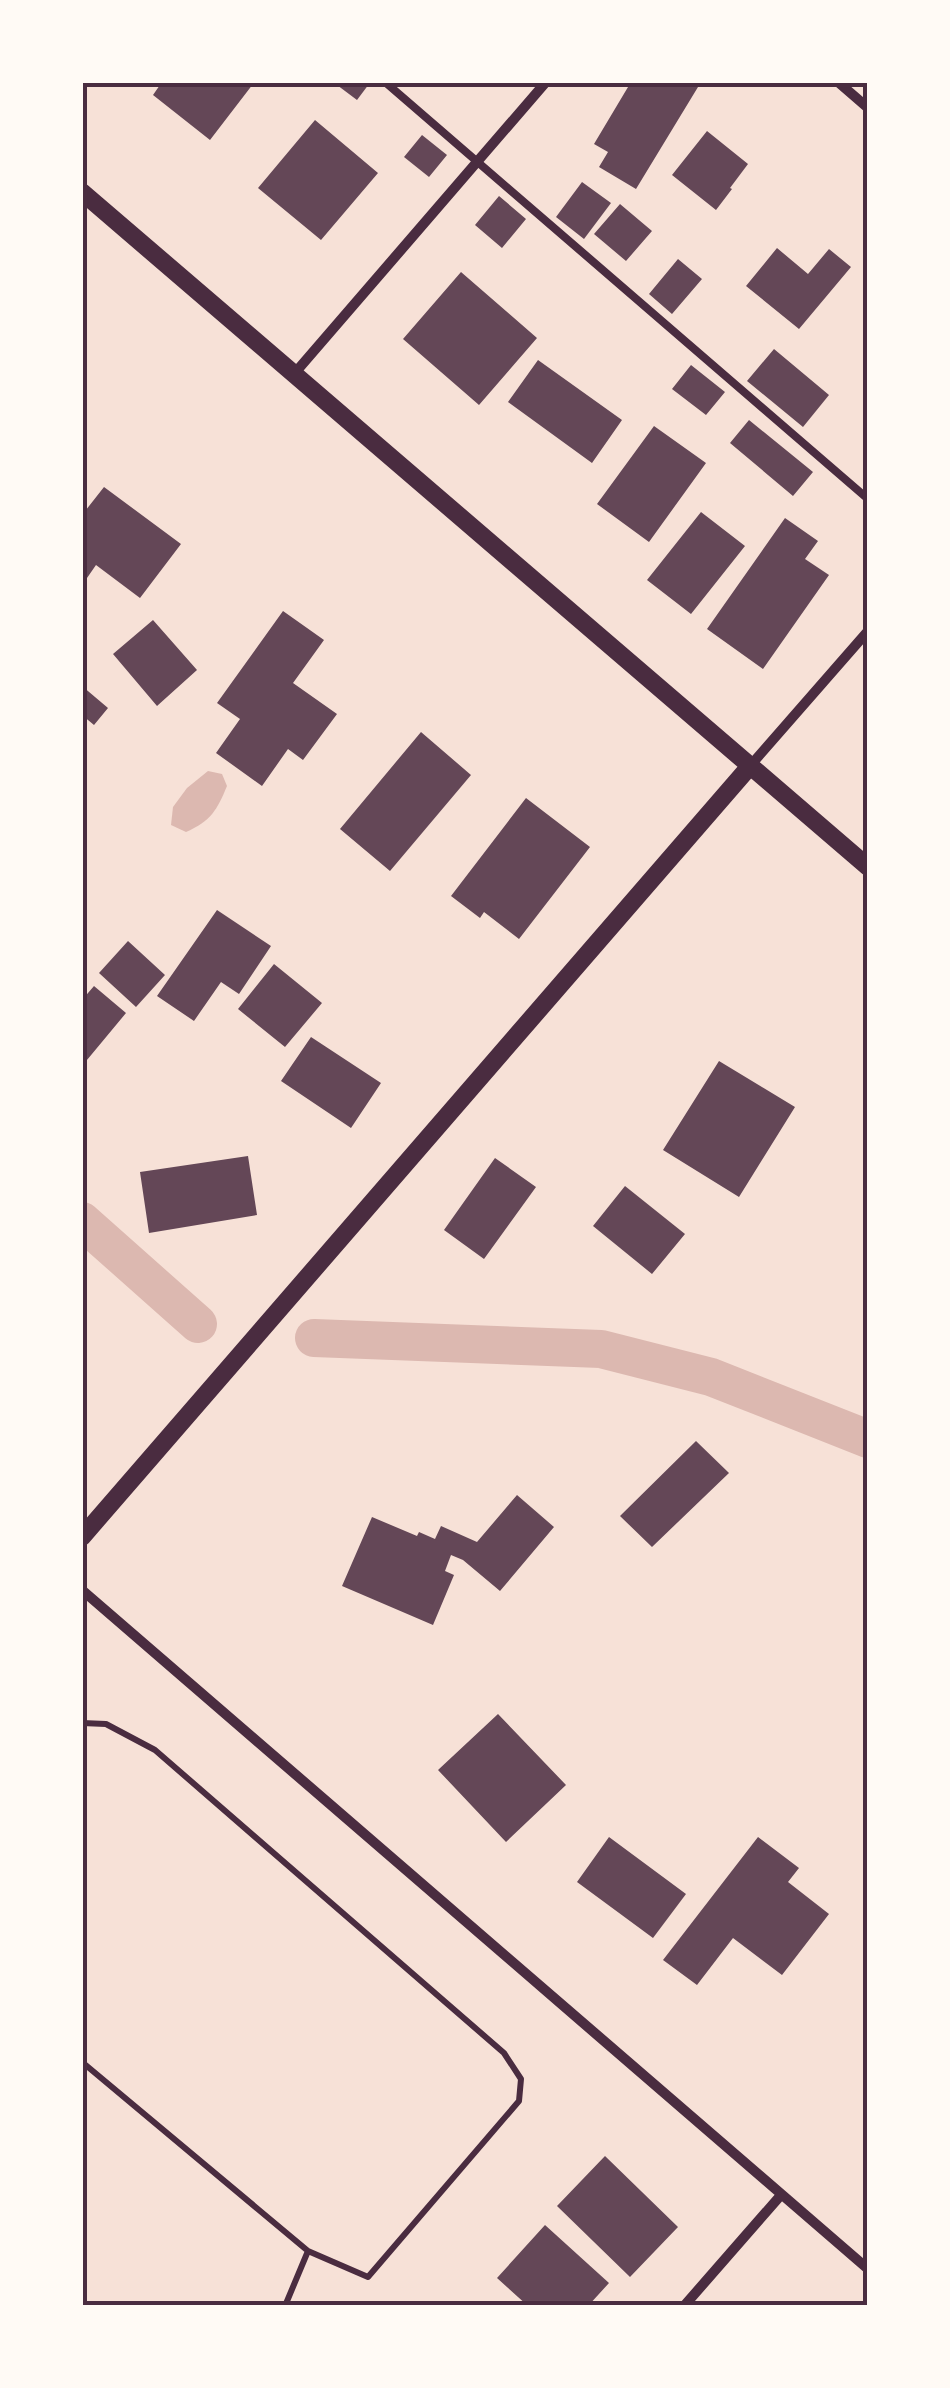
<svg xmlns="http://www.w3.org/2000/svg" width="950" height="2388" font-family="'Times New Roman',serif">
<rect width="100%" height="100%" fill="#f7e1d7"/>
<!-- water -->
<path fill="#dcb8b0" d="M208,771L222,774L227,786C217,810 211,821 186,832L171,825L173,807L187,788Z"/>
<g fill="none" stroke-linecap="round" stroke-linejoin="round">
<!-- canal -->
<path stroke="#dcb8b0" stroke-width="38" d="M82,1221L198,1324
M314,1338L601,1349L711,1377L868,1439"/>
</g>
<!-- building -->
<path fill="#644757" d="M162,82H251L253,84L210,140L153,95Z
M340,82H367L369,84L357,100L337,85Z
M631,82H691L698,87L636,189L599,167L608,152L594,144Z
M315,120L378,173L321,240L258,188Z
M707,131L748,164L730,188L732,189L716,210L672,175Z
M422,135L447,155L429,177L404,157Z
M582,182L611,203L584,239L556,217Z
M499,196L526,219L502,248L475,225Z
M620,204L652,231L626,261L594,234Z
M777,248L808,274L829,249L851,267L799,329L746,286Z
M678,259L702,279L672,314L649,294Z
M461,272L537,338L479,405L403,339Z
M774,349L829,395L803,427L747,381Z
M538,360L622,420L592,463L508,402Z
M691,365L725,392L706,415L672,389Z
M749,420L813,472L793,496L730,443Z
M654,426L706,463L649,542L597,504Z
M104,487L181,544L140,598L96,565L87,578L82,575V515Z
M701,512L745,546L691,614L647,580Z
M785,518L818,541L805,559L829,575L763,669L707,629Z
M283,611L324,640L293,683L337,714L303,760L288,749L262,786L216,753L240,719L217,703Z
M153,620L197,670L157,706L113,654Z
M82,686L108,708L94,725L82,715Z
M421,732L471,775L390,871L340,829Z
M526,798L590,847L519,939L484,912L480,918L451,896Z
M217,910L271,946L239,994L221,982L194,1021L157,996Z
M128,941L165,975L136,1007L99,973Z
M274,964L322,1003L285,1047L238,1009Z
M94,986L126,1013L82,1066V1000Z
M311,1037L381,1083L351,1128L281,1081Z
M719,1061L795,1107L739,1197L663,1150Z
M248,1156L257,1215L149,1233L140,1172Z
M495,1158L536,1187L484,1259L444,1230Z
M625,1186L685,1234L652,1274L593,1226Z
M696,1441L729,1473L652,1547L620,1516Z
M517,1495L554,1527L500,1591L463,1560L451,1555L445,1571L454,1575L433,1625L342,1586L372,1517L417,1536L419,1532L435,1539L441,1526L477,1542Z
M498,1714L566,1785L506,1842L438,1770Z
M609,1837L686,1894L653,1938L577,1882Z
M758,1837L799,1868L788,1882L829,1914L782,1975L733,1938L697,1985L663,1960Z
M605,2156L678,2227L630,2277L557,2206Z
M545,2225L609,2283L588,2306H528L497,2278Z"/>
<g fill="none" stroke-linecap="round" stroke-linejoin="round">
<!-- path -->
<path stroke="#4a2c40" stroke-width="6" d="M82,1723L106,1724L155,1750L504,2053L521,2079L519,2101L368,2277L308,2251L82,2062
M285,2306L308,2251"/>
<!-- service -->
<path stroke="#4a2c40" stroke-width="8" d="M385,82L868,499"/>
<!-- minor -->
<path stroke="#4a2c40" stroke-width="10" d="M838,82L868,108
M294,374L546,82
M750,766L868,631
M82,1590L868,2269
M684,2306L781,2195"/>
<!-- tertiary -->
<path stroke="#4a2c40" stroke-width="18" d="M82,192L868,867
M82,1537L750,766"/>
</g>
<!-- border -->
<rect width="950" height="2388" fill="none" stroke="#fffaf5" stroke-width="170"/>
<rect x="85" y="85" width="780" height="2218" fill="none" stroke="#4a2c40" stroke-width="4"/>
</svg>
